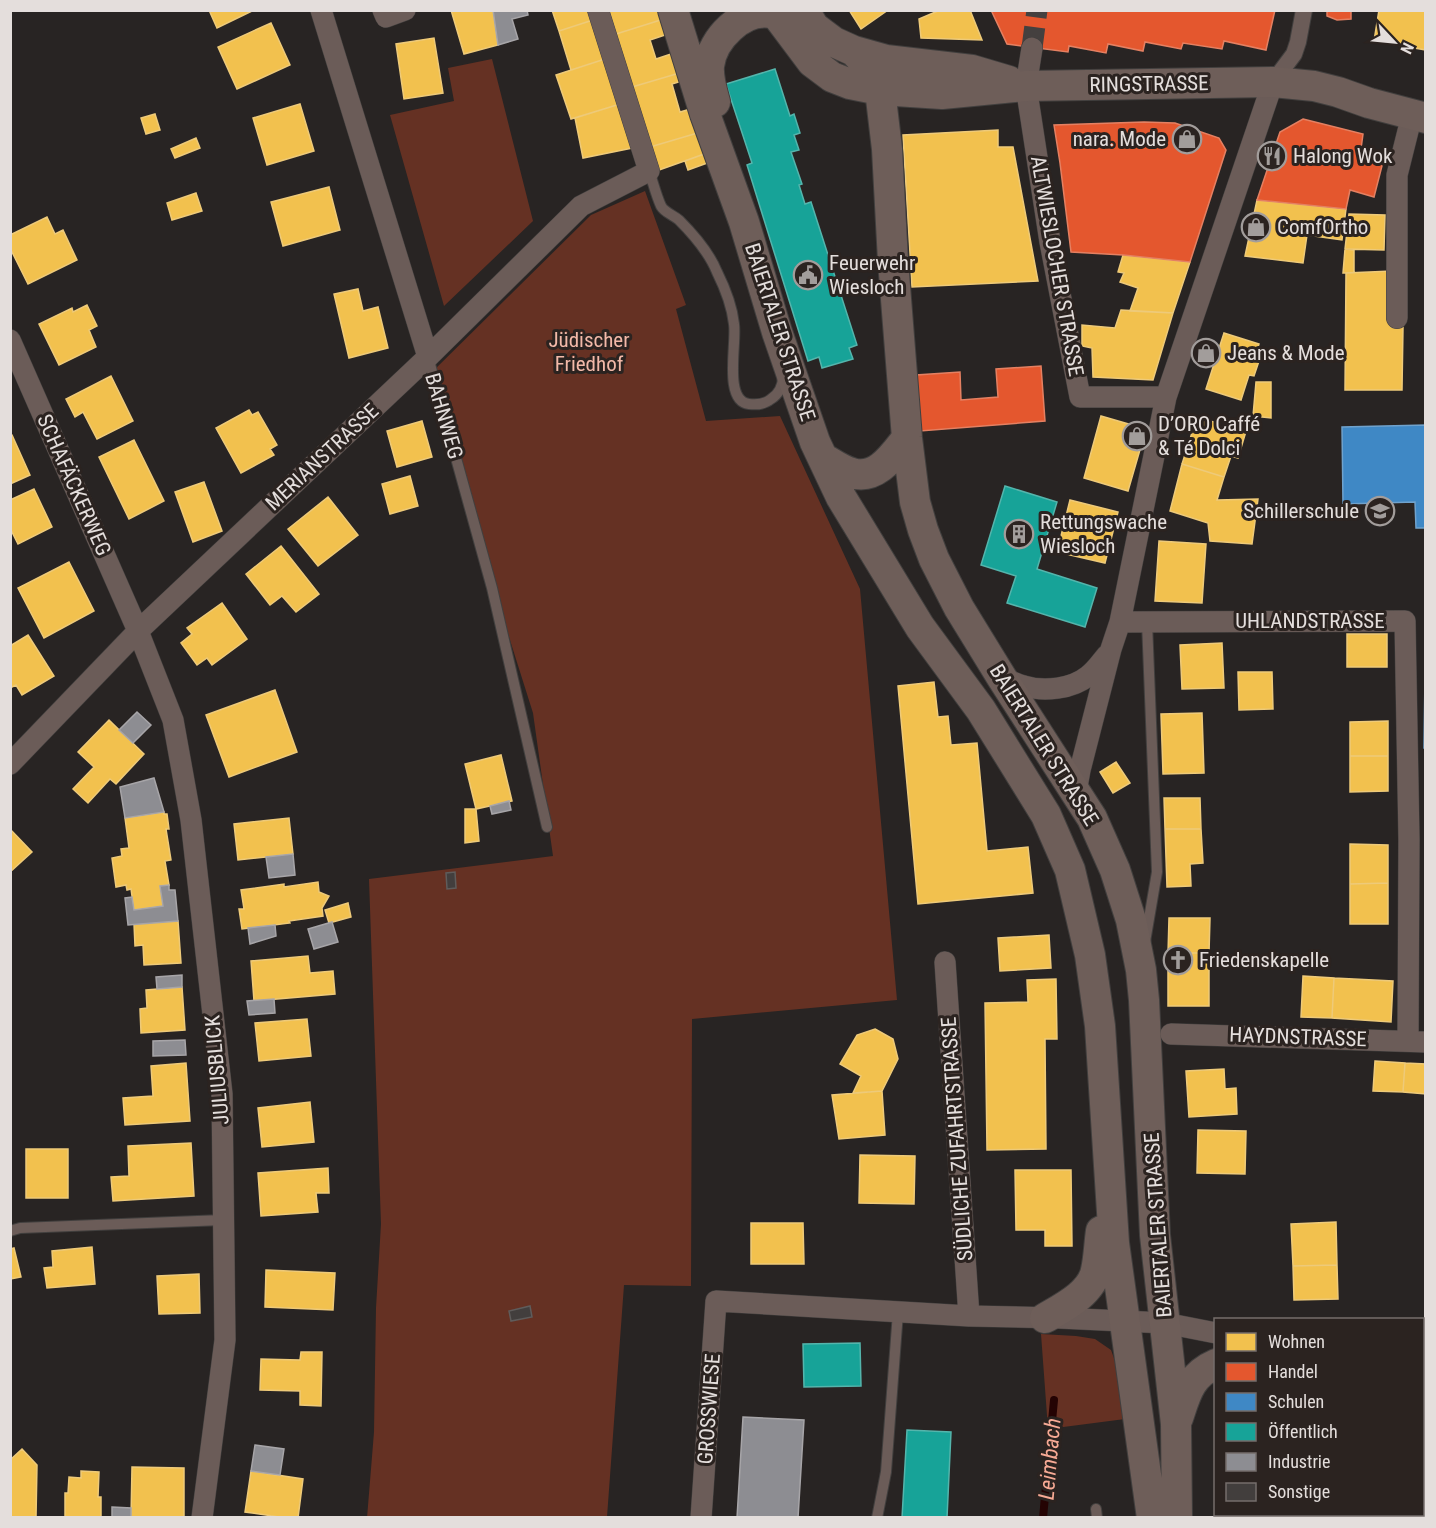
<svg xmlns="http://www.w3.org/2000/svg" width="1436" height="1528" font-family="'Roboto Condensed',sans-serif">
<rect width="100%" height="100%" fill="#282423"/>
<!-- green -->
<path fill="#653123" d="M492,59L533,221L444,306L390,115L454,101L448,68Z
M645,191L686,305L676,309L706,421L780,416L860,589L897,1000L692,1019L691,1286L624,1285L607,1517L367,1518L374,1432L376,1308L381,1224L369,879L553,856L533,713L427,377L591,215Z
M1041,1334L1076,1336L1095,1339L1111,1350L1120,1375L1125,1419L1048,1429Z"/>
<!-- homes -->
<path fill="#f2c14e" stroke="#eeca79" stroke-width="1.5" d="M209,10H254L217,28Z
M451,10H493L498,45L464,54Z
M552,10H590L593,20L559,31Z
M609,10H663L667,18L616,34Z
M849,10H888L861,29Z
M940,10H970L982,40L921,38L919,19Z
M1379,10H1426V50L1374,41Z
M667,18L671,33L650,40L656,59L677,52L683,72L632,87L616,34Z
M593,20L605,59L571,70L559,31Z
M271,23L290,65L237,89L218,47Z
M434,38L443,93L404,99L396,44Z
M605,59L620,104L571,119L556,75Z
M683,72L685,80L672,84L680,112L694,108L701,132L650,147L632,87Z
M300,104L314,151L267,165L253,118Z
M620,104L633,148L583,158L575,118Z
M155,114L160,130L146,134L141,118Z
M998,130V147H1013L1038,281L912,287L903,135Z
M701,132L707,153L659,170L650,147Z
M196,138L200,148L175,158L171,149Z
M707,153L710,162L688,170L685,161Z
M329,187L340,230L283,246L271,202Z
M196,193L202,211L172,220L167,203Z
M1257,200L1346,209L1342,240L1307,235L1303,263L1245,256Z
M1349,214L1385,215L1384,250L1345,249Z
M47,217L55,234L63,230L77,260L28,284L10,248V235Z
M1345,249L1354,250V273H1343Z
M1123,255L1190,262L1173,313L1130,311L1138,288L1120,282L1124,273L1118,272Z
M1392,271L1391,327H1403L1402,390H1345L1346,273Z
M358,289L363,311L378,307L388,348L349,358L334,294Z
M87,305L97,326L89,330L96,347L59,365L39,324L72,308L73,312Z
M1121,310L1173,313L1153,380L1093,377L1092,348L1082,346V325L1115,328Z
M1224,333L1259,344L1255,357L1260,358L1254,376L1249,375L1241,400L1206,389Z
M111,376L133,421L97,439L83,412L75,417L66,399Z
M1256,382H1271V418L1253,416Z
M249,410L252,415L258,412L277,445L270,449L274,455L241,473L216,428Z
M1101,416L1146,429L1128,491L1084,478Z
M1197,417L1217,423L1215,429L1226,433L1230,423L1247,428L1238,458L1231,456L1224,477L1182,464Z
M422,421L432,457L397,467L387,431Z
M10,435H12L30,475L10,484Z
M134,440L164,501L129,519L99,457Z
M1182,464L1224,477L1217,500L1258,499L1252,544L1210,541L1208,523L1170,511Z
M410,476L418,506L390,514L382,484Z
M204,482L222,531L193,542L175,492Z
M34,489L52,527L18,544L10,528V500Z
M328,497L358,535L318,566L288,529Z
M1070,500L1118,512L1105,563L1057,552Z
M1159,541L1206,544L1202,603L1155,601Z
M281,546L319,594L296,612L282,596L270,605L246,574Z
M69,562L94,611L44,638L18,588Z
M222,603L247,639L212,665L207,658L197,665L181,643L192,634L187,628Z
M1347,634H1387V667H1347Z
M28,635L54,676L22,695L16,685L10,688V646Z
M1222,643L1224,688L1182,689L1180,645Z
M1238,672H1272L1273,709L1239,710Z
M934,682L938,717L948,716L951,745L977,743L987,851L1028,847L1033,893L918,904L898,686Z
M275,690L297,752L229,777L206,715Z
M1202,713L1204,773L1163,774L1161,714Z
M109,720L144,754L116,784L110,779L88,803L73,789L94,767L78,752Z
M1388,721V756H1350V722Z
M501,755L512,801L476,809L465,764Z
M1350,756H1388V791L1350,792Z
M1116,762L1130,783L1113,793L1100,772Z
M1164,798H1200L1201,829H1165Z
M465,809H476L479,841L465,843Z
M164,812V814H167L169,829H166L171,860L165,861L169,885L160,886L163,906L134,910L131,889L127,890L126,885L116,887L112,858L122,856L121,849L129,848L125,818Z
M289,818L293,854L238,860L234,824Z
M10,829L32,852L10,872Z
M1165,829H1201L1203,863L1190,864L1191,886L1167,887Z
M1350,844L1388,845V883L1350,884Z
M318,882L319,892L329,896L322,908L323,916L289,921L290,923L242,929L239,909H244L241,890L284,884V887Z
M1388,883V924H1350V884Z
M348,903L351,917L329,923L325,910Z
M1169,918H1210L1209,953H1168Z
M178,921L181,963L144,965L143,945L135,946L134,924Z
M1049,935L1051,968L1000,971L998,938Z
M1188,953H1209V1006H1168V967H1188Z
M308,956L310,973L333,971L335,994L254,1001L251,961Z
M1303,976L1334,978L1332,1018L1301,1017Z
M1334,978L1393,981L1391,1022L1332,1018Z
M1056,979L1057,1039H1045L1046,1149L987,1150L985,1003L1028,1002L1027,980Z
M182,987L185,1030L141,1033L140,1009L147,1008L146,990Z
M307,1019L311,1056L259,1061L255,1023Z
M875,1029L893,1039L898,1059L882,1091L853,1093L861,1076L840,1064L857,1035Z
M1375,1061L1405,1063L1403,1092L1373,1091Z
M186,1063L190,1121L125,1125L123,1098L153,1096L151,1066Z
M1405,1063L1426,1064V1094L1403,1092Z
M1224,1069L1225,1089L1236,1088L1237,1114L1189,1117L1186,1071Z
M882,1091L885,1135L839,1139L832,1095Z
M310,1102L314,1142L262,1147L258,1108Z
M1198,1130L1246,1131L1245,1174L1197,1173Z
M191,1143L194,1196L113,1201L111,1177L129,1176L128,1146Z
M26,1149H68V1198H26Z
M860,1155L915,1156L914,1204L859,1203Z
M328,1168L329,1193H316L318,1212L261,1216L258,1173Z
M1015,1170H1071L1072,1246H1045V1230H1016Z
M1336,1222L1337,1265L1293,1266L1291,1224Z
M751,1223H803L804,1264H751Z
M92,1247L95,1284L47,1288L44,1268L53,1267L52,1251Z
M14,1248L21,1277L10,1279V1249Z
M1337,1265L1338,1299L1294,1300L1293,1266Z
M266,1270L335,1273L333,1310L265,1307Z
M199,1274L200,1313L159,1314L157,1276Z
M301,1352H322L321,1406L300,1405V1391L260,1390L261,1359L300,1360Z
M22,1449L37,1465L36,1518H10V1460Z
M132,1467L184,1468V1518H131Z
M81,1471L99,1472L98,1497H101V1518H65V1493H68L69,1477L81,1478Z
M251,1471L303,1479L298,1518H286L245,1512Z"/>
<!-- shops -->
<path fill="#e4572e" stroke="#e48062" stroke-width="1.5" d="M991,10H1275L1266,50L1224,41L1222,49L1183,43L1181,49L1145,42L1143,51L1108,44L1106,53L1069,46L1068,52L1007,44Z
M1327,10H1351V19L1337,20L1327,16Z
M1303,119L1363,134L1361,149L1384,158L1374,197L1350,190L1346,209L1257,200L1280,132Z
M1144,122L1175,123L1219,138L1226,150L1190,262L1123,255L1071,252L1060,163L1054,125Z
M1041,366L1045,421L920,431L916,375L960,372L961,400L998,397L996,369Z"/>
<!-- schools -->
<path fill="#3f88c5" stroke="#70a2cc" stroke-width="1.5" d="M1426,425V528H1416L1415,502L1343,504L1342,427Z
M1426,603V748H1424Z"/>
<!-- public -->
<path fill="#17a398" stroke="#54b5ac" stroke-width="1.5" d="M775,69L790,116L794,114L800,133L794,135L799,150L791,152L802,184L799,185L805,204L811,202L857,345L849,348L853,359L822,368L819,357L808,361L747,165L752,163L726,84Z
M1005,486L1057,502L1037,569L1097,588L1085,627L1007,603L1016,576L981,565Z
M1168,953H1188V967H1168Z
M860,1343L861,1386L804,1387L803,1344Z
M907,1430L951,1432L947,1518H902Z"/>
<!-- industry -->
<path fill="#8d8d92" stroke="#a7a5a8" stroke-width="1.5" d="M493,10H527L528,15L512,19L518,39L498,45Z
M137,712L151,725L133,743L119,730Z
M154,778L164,812L125,818L120,787Z
M509,801L511,810L492,814L490,806Z
M293,854L295,875L269,878L266,857Z
M169,885V890H175L178,921L128,925L125,898L132,897L134,910L163,906L160,886Z
M332,922L338,942L314,949L308,929Z
M275,925L276,936L250,944L248,928Z
M182,975V987L157,989L156,977Z
M274,999L275,1013L249,1015L247,1001Z
M185,1040L186,1055L153,1056V1041Z
M743,1417L804,1420L798,1518H737Z
M255,1445L284,1449L280,1475L251,1471Z
M112,1507L131,1508V1518H112Z"/>
<g fill="none" stroke-linecap="round" stroke-linejoin="round">
<!-- stream -->
<path stroke="#240303" stroke-width="8" d="M1043,1518L1054,1400"/>
</g>
<!-- building -->
<path fill="#423e3d" stroke="#5f5c5b" stroke-width="1.5" d="M455,872L456,888L447,889L446,873Z
M530,1306L532,1317L511,1321L509,1311Z"/>
<g fill="none" stroke-linecap="round" stroke-linejoin="round">
<!-- minor-tunnel -->
<path stroke="#44403f" stroke-width="21" stroke-dasharray="21 10" stroke-linecap="butt" d="M1032,48L1037,10"/>
<!-- service casing -->
<g stroke="#413f3e" stroke-width="12">
<path id="service" d="M649,171C653,182 656,195 661,206C664,212 673,215 679,220C694,235 709,252 717,272C725,288 732,306 734,324C737,343 723,401 749,404C757,405 765,404 771,399C779,394 783,385 783,376
M428,357L492,588L547,827
M1145,942L1157,872L1147,622
M10,1231L20,1228L223,1220
M1096,1509L1097,1518
M877,1518L886,1472L898,1312"/>
</g>
<!-- pedestrian casing -->
<g stroke="#413f3e" stroke-width="18">
<path id="pedestrian" d="M1273,82L1294,54L1298,42L1304,10"/>
</g>
<!-- minor casing -->
<g stroke="#413f3e" stroke-width="22">
<path id="minor" d="M321,10L428,357
M383,10L386,17L405,10
M1032,48L1026,86L1050,242L1080,397H1166
M1397,318V175L1412,115
M10,340L138,631L173,720L191,820L222,1094L225,1340L202,1518
M1120,622L1405,621L1409,840L1408,1040
M1002,678C1009,680 1016,684 1024,686C1044,692 1072,689 1088,676C1096,670 1101,662 1107,655
M10,764L138,631L428,357L581,206L649,171L598,10
M1076,792L1080,770L1111,649L1120,622L1166,397L1273,82
M945,962L969,1316
M1171,1034L1426,1042
M1422,1381L1426,1382
M701,1518L716,1301L969,1316L1059,1318L1165,1323L1216,1333"/>
</g>
<!-- secondary casing -->
<g stroke="#413f3e" stroke-width="32">
<path id="secondary" d="M673,10L705,114L744,222L777,332L815,442L841,497L920,627L981,710L1046,815L1070,870L1090,955L1100,1026L1114,1243L1152,1518
M773,10L812,62L832,77L850,84L880,90L942,94L1026,86L1273,82L1314,86L1338,92L1369,103L1426,118
M804,10L814,27L834,42L854,51L886,60L972,70L1009,81
M854,51L864,62L880,90L887,149L893,261L907,438L915,502L923,530L934,559L959,608L1002,678L1092,818L1115,870L1131,920L1141,970L1144,1000L1155,1235L1176,1424L1177,1518
M715,102C712,91 708,78 709,66C712,39 742,9 770,13C785,16 800,24 814,27
M823,458C832,463 841,470 852,473C877,481 894,454 907,438
M1045,1318C1064,1307 1092,1293 1096,1270C1099,1257 1099,1244 1101,1231
M1178,1418C1186,1394 1190,1375 1216,1364"/>
</g>
<!-- service -->
<use href="#service" stroke="#6b5c58" stroke-width="10"/>
<!-- pedestrian -->
<use href="#pedestrian" stroke="#6b5c58" stroke-width="16"/>
<!-- minor -->
<use href="#minor" stroke="#6b5c58" stroke-width="21"/>
<!-- secondary -->
<use href="#secondary" stroke="#6e5e59" stroke-width="30"/>
</g>
<!-- icons -->
<defs>
<g id="shop-ring" transform="scale(1.5)"><circle r="9.5" fill="#2b2320" stroke="#a29d9b" stroke-width="1.5"/><path d="M-5-2.5h2.3a2.7 3.5 0 0 1 5.4 0H5L5.5 6h-11ZM-1.5-2.5h3a1.5 2.3 0 0 0-3 0Z" fill="#a29d9b"/></g>
<g id="restaurant-ring" transform="scale(1.5)"><circle r="9.5" fill="#2b2320" stroke="#a29d9b" stroke-width="1.5"/><path d="M-5-6h1v4h1v-4h1v4h1v-4h1v5L-1.5 .5V6h-2V.5L-5-1ZM5-6V6H3V1.5H1.5Q1.5-4 5-6Z" fill="#a29d9b"/></g>
<g id="civic-ring" transform="scale(1.5)"><circle r="9.5" fill="#2b2320" stroke="#a29d9b" stroke-width="1.5"/><path d="M-.6-6.5H3V-4.5H.6V-3L4-1V1h2V6H-6V1h2V-1L-.6-3ZM-1.2 2.5V6h2.4V2.5Z" fill="#a29d9b"/></g>
<g id="school-ring" transform="scale(1.5)"><circle r="9.5" fill="#2b2320" stroke="#a29d9b" stroke-width="1.5"/><path d="M0-5L7-2L0 1L-7-2ZM-4 1L0 2.5L4 1V4Q0 6-4 4Z" fill="#a29d9b"/></g>
<g id="building-ring" transform="scale(1.5)"><circle r="9.5" fill="#2b2320" stroke="#a29d9b" stroke-width="1.5"/><path d="M-4-6H4V6H1V3H-1V6H-4ZM-2.5-4.3h1.7v1.8h-1.7ZM.8-4.3h1.7v1.8H.8ZM-2.5-1h1.7V.8h-1.7ZM.8-1h1.7V.8H.8Z" fill="#a29d9b"/></g>
<g id="church-ring" transform="scale(1.5)"><circle r="9.5" fill="#2b2320" stroke="#a29d9b" stroke-width="1.5"/><path d="M-1.2-6h2.4v3.5h3.3v2.4h-3.3V6h-2.4V-.1h-3.3v-2.4h3.3Z" fill="#a29d9b"/></g>
</defs>
<g fill-rule="evenodd">
<use href="#shop-ring" x="1187" y="139"/>
<use href="#restaurant-ring" x="1272" y="156"/>
<use href="#shop-ring" x="1256" y="227"/>
<use href="#civic-ring" x="808" y="275"/>
<use href="#shop-ring" x="1206" y="353"/>
<use href="#shop-ring" x="1137" y="436"/>
<use href="#school-ring" x="1380" y="511"/>
<use href="#building-ring" x="1019" y="534"/>
<use href="#church-ring" x="1178" y="960"/>
</g>
<g text-anchor="middle" stroke-width="6" stroke-linejoin="round" paint-order="stroke">
<!-- street labels -->
<g font-size="21" fill="#e4dedc" stroke="#2b2320">
<text transform="translate(1149 84) rotate(-1)" y="7">RINGSTRASSE</text>
<text transform="translate(1057 266) rotate(80)" y="7">ALTWIESLOCHER STRASSE</text>
<text transform="translate(780 332) rotate(72)" y="7">BAIERTALER STRASSE</text>
<text transform="translate(444 416) rotate(74)" y="7">BAHNWEG</text>
<text transform="translate(322 457) rotate(-43)" y="7">MERIANSTRASSE</text>
<text transform="translate(74 485) rotate(66)" y="7">SCHAFÄCKERWEG</text>
<text x="1310" y="628">UHLANDSTRASSE</text>
<text transform="translate(1044 745) rotate(58)" y="7">BAIERTALER STRASSE</text>
<text transform="translate(1298 1037) rotate(2)" y="7">HAYDNSTRASSE</text>
<text transform="translate(217 1070) rotate(-95)" y="7">JULIUSBLICK</text>
<text transform="translate(957 1139) rotate(-94)" y="7">SÜDLICHE ZUFAHRTSTRASSE</text>
<text transform="translate(1158 1225) rotate(-94)" y="7">BAIERTALER STRASSE</text>
<text transform="translate(709 1409) rotate(-86)" y="7">GROSSWIESE</text>
</g>
<!-- poi labels -->
<g font-size="21" fill="#e4dedc" stroke="#2b2320" text-anchor="start">
<text x="1166" y="146" text-anchor="end">nara. Mode</text>
<text x="1293" y="163">Halong Wok</text>
<text x="1277" y="234">ComfOrtho</text>
<text x="829" y="270">Feuerwehr<tspan x="829" dy="24">Wiesloch</tspan></text>
<text x="1227" y="360">Jeans &amp; Mode</text>
<text x="1158" y="431">D’ORO Caffé<tspan x="1158" dy="24">&amp; Té Dolci</tspan></text>
<text x="1359" y="518" text-anchor="end">Schillerschule</text>
<text x="1040" y="529">Rettungswache<tspan x="1040" dy="24">Wiesloch</tspan></text>
<text x="1199" y="967">Friedenskapelle</text>
</g>
<!-- park labels -->
<g font-size="21" fill="#f3b9a8" stroke="#2b2320">
<text x="589" y="347">Jüdischer<tspan x="589" dy="24">Friedhof</tspan></text>
</g>
<!-- water labels -->
<g font-size="22" font-style="italic" fill="#f7aa95" stroke="#2b2320">
<text transform="translate(1049 1459) rotate(-85)" y="8">Leimbach</text>
</g>
</g>
<!-- border -->
<rect width="1436" height="1528" fill="none" stroke="#e4dedc" stroke-width="24"/>
<!-- legend -->
<rect x="1214" y="1318" width="210" height="198" fill="#2b2320" stroke="#756e6b" stroke-width="1.5"/>
<rect x="1226" y="1333" width="30" height="18" fill="#f2c14e" stroke="#756e6b" stroke-width="1.5"/>
<text x="1268" y="1348" font-size="18" fill="#e4dedc">Wohnen</text>
<rect x="1226" y="1363" width="30" height="18" fill="#e4572e" stroke="#756e6b" stroke-width="1.5"/>
<text x="1268" y="1378" font-size="18" fill="#e4dedc">Handel</text>
<rect x="1226" y="1393" width="30" height="18" fill="#3f88c5" stroke="#756e6b" stroke-width="1.5"/>
<text x="1268" y="1408" font-size="18" fill="#e4dedc">Schulen</text>
<rect x="1226" y="1423" width="30" height="18" fill="#17a398" stroke="#756e6b" stroke-width="1.5"/>
<text x="1268" y="1438" font-size="18" fill="#e4dedc">Öffentlich</text>
<rect x="1226" y="1453" width="30" height="18" fill="#8d8d92" stroke="#756e6b" stroke-width="1.5"/>
<text x="1268" y="1468" font-size="18" fill="#e4dedc">Industrie</text>
<rect x="1226" y="1483" width="30" height="18" fill="#423e3d" stroke="#756e6b" stroke-width="1.5"/>
<text x="1268" y="1498" font-size="18" fill="#e4dedc">Sonstige</text>
<!-- north arrow -->
<g transform="translate(1394 42) rotate(116)" stroke="#2b2320" stroke-width="4.5" paint-order="stroke">
<path d="M0-4.5L10 22L0 15L-10 22Z" fill="#e4dedc"/>
<text y="-9" font-size="16" font-weight="bold" text-anchor="middle" fill="#e4dedc">N</text>
</g>
</svg>
